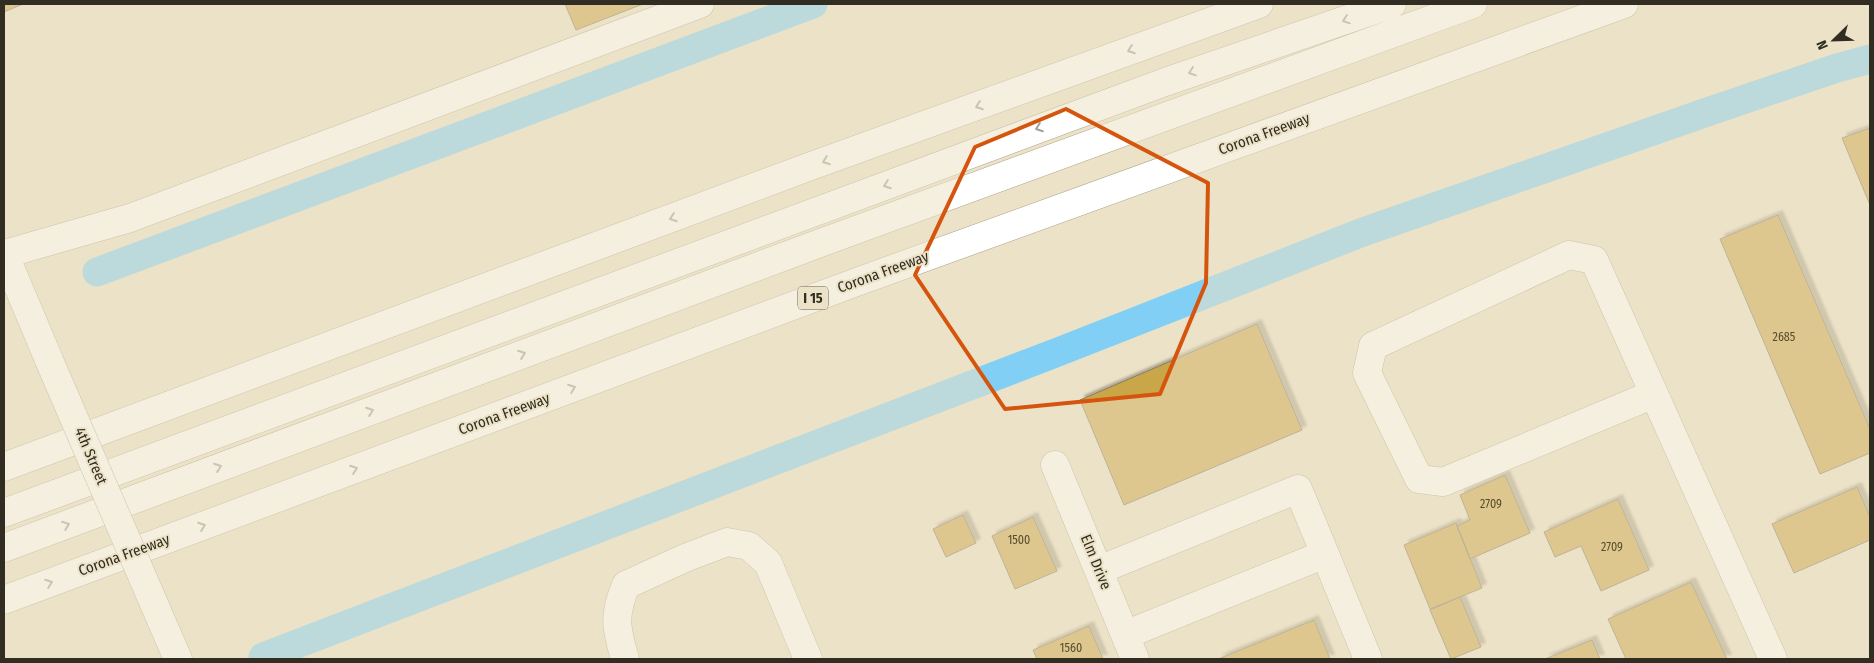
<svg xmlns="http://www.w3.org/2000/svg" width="1874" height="663" font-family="'Fira Sans Condensed',sans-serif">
<defs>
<filter id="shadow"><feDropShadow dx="4.5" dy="-4.5" stdDeviation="1" flood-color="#0004"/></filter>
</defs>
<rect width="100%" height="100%" fill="#ece2c7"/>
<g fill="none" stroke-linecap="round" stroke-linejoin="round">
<!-- canal -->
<path stroke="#81cff5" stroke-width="29" d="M97,272L813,4
M263,657L1058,352L1363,232L1713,110L1837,68L1870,59"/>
</g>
<!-- building -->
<path fill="#c9a74a" stroke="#837a61" filter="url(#shadow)" d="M4,4H23L4,12Z
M565,4H643L576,30Z
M1870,128V205L1842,138Z
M1778,215L1870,429V453L1820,474L1720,239Z
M1257,324L1302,430L1124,505L1080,400Z
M1505,475L1530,533L1470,559L1457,526L1470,520L1460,495Z
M1857,487L1870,517V540L1794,573L1772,524Z
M1618,499L1649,570L1601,591L1581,546L1555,557L1544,532Z
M963,515L976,543L946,557L933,529Z
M1033,517L1057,571L1015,589L992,536Z
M1456,523L1482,588L1430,609L1404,545Z
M1691,582L1727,659H1626L1608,619Z
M1460,597L1481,647L1451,659L1430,610Z
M1314,620L1330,659H1218Z
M1089,626L1103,659H1037L1033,650Z
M1592,640L1600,659H1545Z"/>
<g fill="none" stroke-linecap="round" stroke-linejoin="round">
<!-- minor casing -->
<g stroke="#aaa086" stroke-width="29">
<path id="minor" d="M4,253L49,360
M5,254L130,218L700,4
M1654,394L1443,482L1419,479L1367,373L1373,346L1569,255L1594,260L1773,659
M1055,465L1135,659
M1099,570L1298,489L1325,554
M161,620L178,659
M1125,635L1325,554L1368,659
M625,659C616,628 613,616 626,585L685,558L727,542L749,546L768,563L808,659"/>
</g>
<!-- highway casing -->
<g stroke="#aaa086" stroke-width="29">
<path id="highway" d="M4,467L811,166L1259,4
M4,513L1165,82L1392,4
M4,548L823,242L1473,4
M4,600L854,283L1624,4"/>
</g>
<!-- minor -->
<use href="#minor" stroke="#fff" stroke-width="28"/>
<!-- highway -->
<use href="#highway" stroke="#fff" stroke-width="28"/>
<!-- minor-bridge casing -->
<g stroke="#aaa086" stroke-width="29" stroke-linecap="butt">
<path id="minor-bridge" d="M49,360L161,620"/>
</g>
<!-- minor-bridge -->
<use href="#minor-bridge" stroke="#fff" stroke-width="28"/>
</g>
<!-- one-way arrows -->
<defs><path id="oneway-chevron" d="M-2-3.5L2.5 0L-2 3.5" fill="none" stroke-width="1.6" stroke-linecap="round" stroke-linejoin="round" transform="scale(1.25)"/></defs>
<g stroke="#a2a09c">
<use href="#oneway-chevron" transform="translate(1346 20) rotate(161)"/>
<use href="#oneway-chevron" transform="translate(1131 50) rotate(160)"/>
<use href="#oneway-chevron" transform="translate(1192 72) rotate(161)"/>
<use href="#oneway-chevron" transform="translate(979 106) rotate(160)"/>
<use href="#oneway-chevron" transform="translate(1039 128) rotate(160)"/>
<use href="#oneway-chevron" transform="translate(826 161) rotate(160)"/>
<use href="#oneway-chevron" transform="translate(887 185) rotate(160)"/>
<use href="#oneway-chevron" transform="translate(673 218) rotate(160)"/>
<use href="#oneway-chevron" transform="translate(522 354) rotate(-20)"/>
<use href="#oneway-chevron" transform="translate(572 388) rotate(-20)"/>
<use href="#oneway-chevron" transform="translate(370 411) rotate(-20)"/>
<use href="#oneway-chevron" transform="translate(218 467) rotate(-20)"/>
<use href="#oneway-chevron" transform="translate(354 469) rotate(-20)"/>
<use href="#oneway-chevron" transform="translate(66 525) rotate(-21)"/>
<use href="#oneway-chevron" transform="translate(202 526) rotate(-20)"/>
<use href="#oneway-chevron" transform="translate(49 583) rotate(-20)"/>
</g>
<!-- marked area -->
<path d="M0 0H1874V663H0ZM1066,109L1208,183L1206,283L1160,394L1005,409L915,275L975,147Z" fill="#ece2c7" fill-opacity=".55" fill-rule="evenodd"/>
<path fill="none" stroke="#d6550e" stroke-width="4" stroke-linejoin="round" d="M1066,109L1208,183L1206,283L1160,394L1005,409L915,275L975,147Z"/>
<g text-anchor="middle" stroke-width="4" stroke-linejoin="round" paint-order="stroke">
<!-- number labels -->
<g font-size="12" fill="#574c2d">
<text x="1784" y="341">2685</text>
<text x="1491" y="508">2709</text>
<text x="1019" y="544">1500</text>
<text x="1612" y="551">2709</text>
<text x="1071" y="652">1560</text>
</g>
<!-- shield labels -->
<rect fill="#ece2c7" stroke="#696354" stroke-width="1" x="798" y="286.5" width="30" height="23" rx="4"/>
<g font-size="14" font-weight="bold" fill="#312d23">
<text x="813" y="303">I 15</text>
</g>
<!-- street labels -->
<g font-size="15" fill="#312d23" stroke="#ece2c7">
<text transform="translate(1264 134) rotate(-20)" y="5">Corona Freeway</text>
<text transform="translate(883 272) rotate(-20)" y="5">Corona Freeway</text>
<text transform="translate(504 414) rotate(-20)" y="5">Corona Freeway</text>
<text transform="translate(91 456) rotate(67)" y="5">4th Street</text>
<text transform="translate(124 555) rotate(-20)" y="5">Corona Freeway</text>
<text transform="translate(1096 562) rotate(68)" y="5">Elm Drive</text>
</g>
</g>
<!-- border -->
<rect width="1874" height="663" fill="none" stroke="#312d23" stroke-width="10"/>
<!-- north arrow -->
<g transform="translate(1834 40) rotate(247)" stroke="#ece2c7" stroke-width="4" paint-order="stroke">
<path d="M0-4L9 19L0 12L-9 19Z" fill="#312d23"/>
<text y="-8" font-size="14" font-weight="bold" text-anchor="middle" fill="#312d23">N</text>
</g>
</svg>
